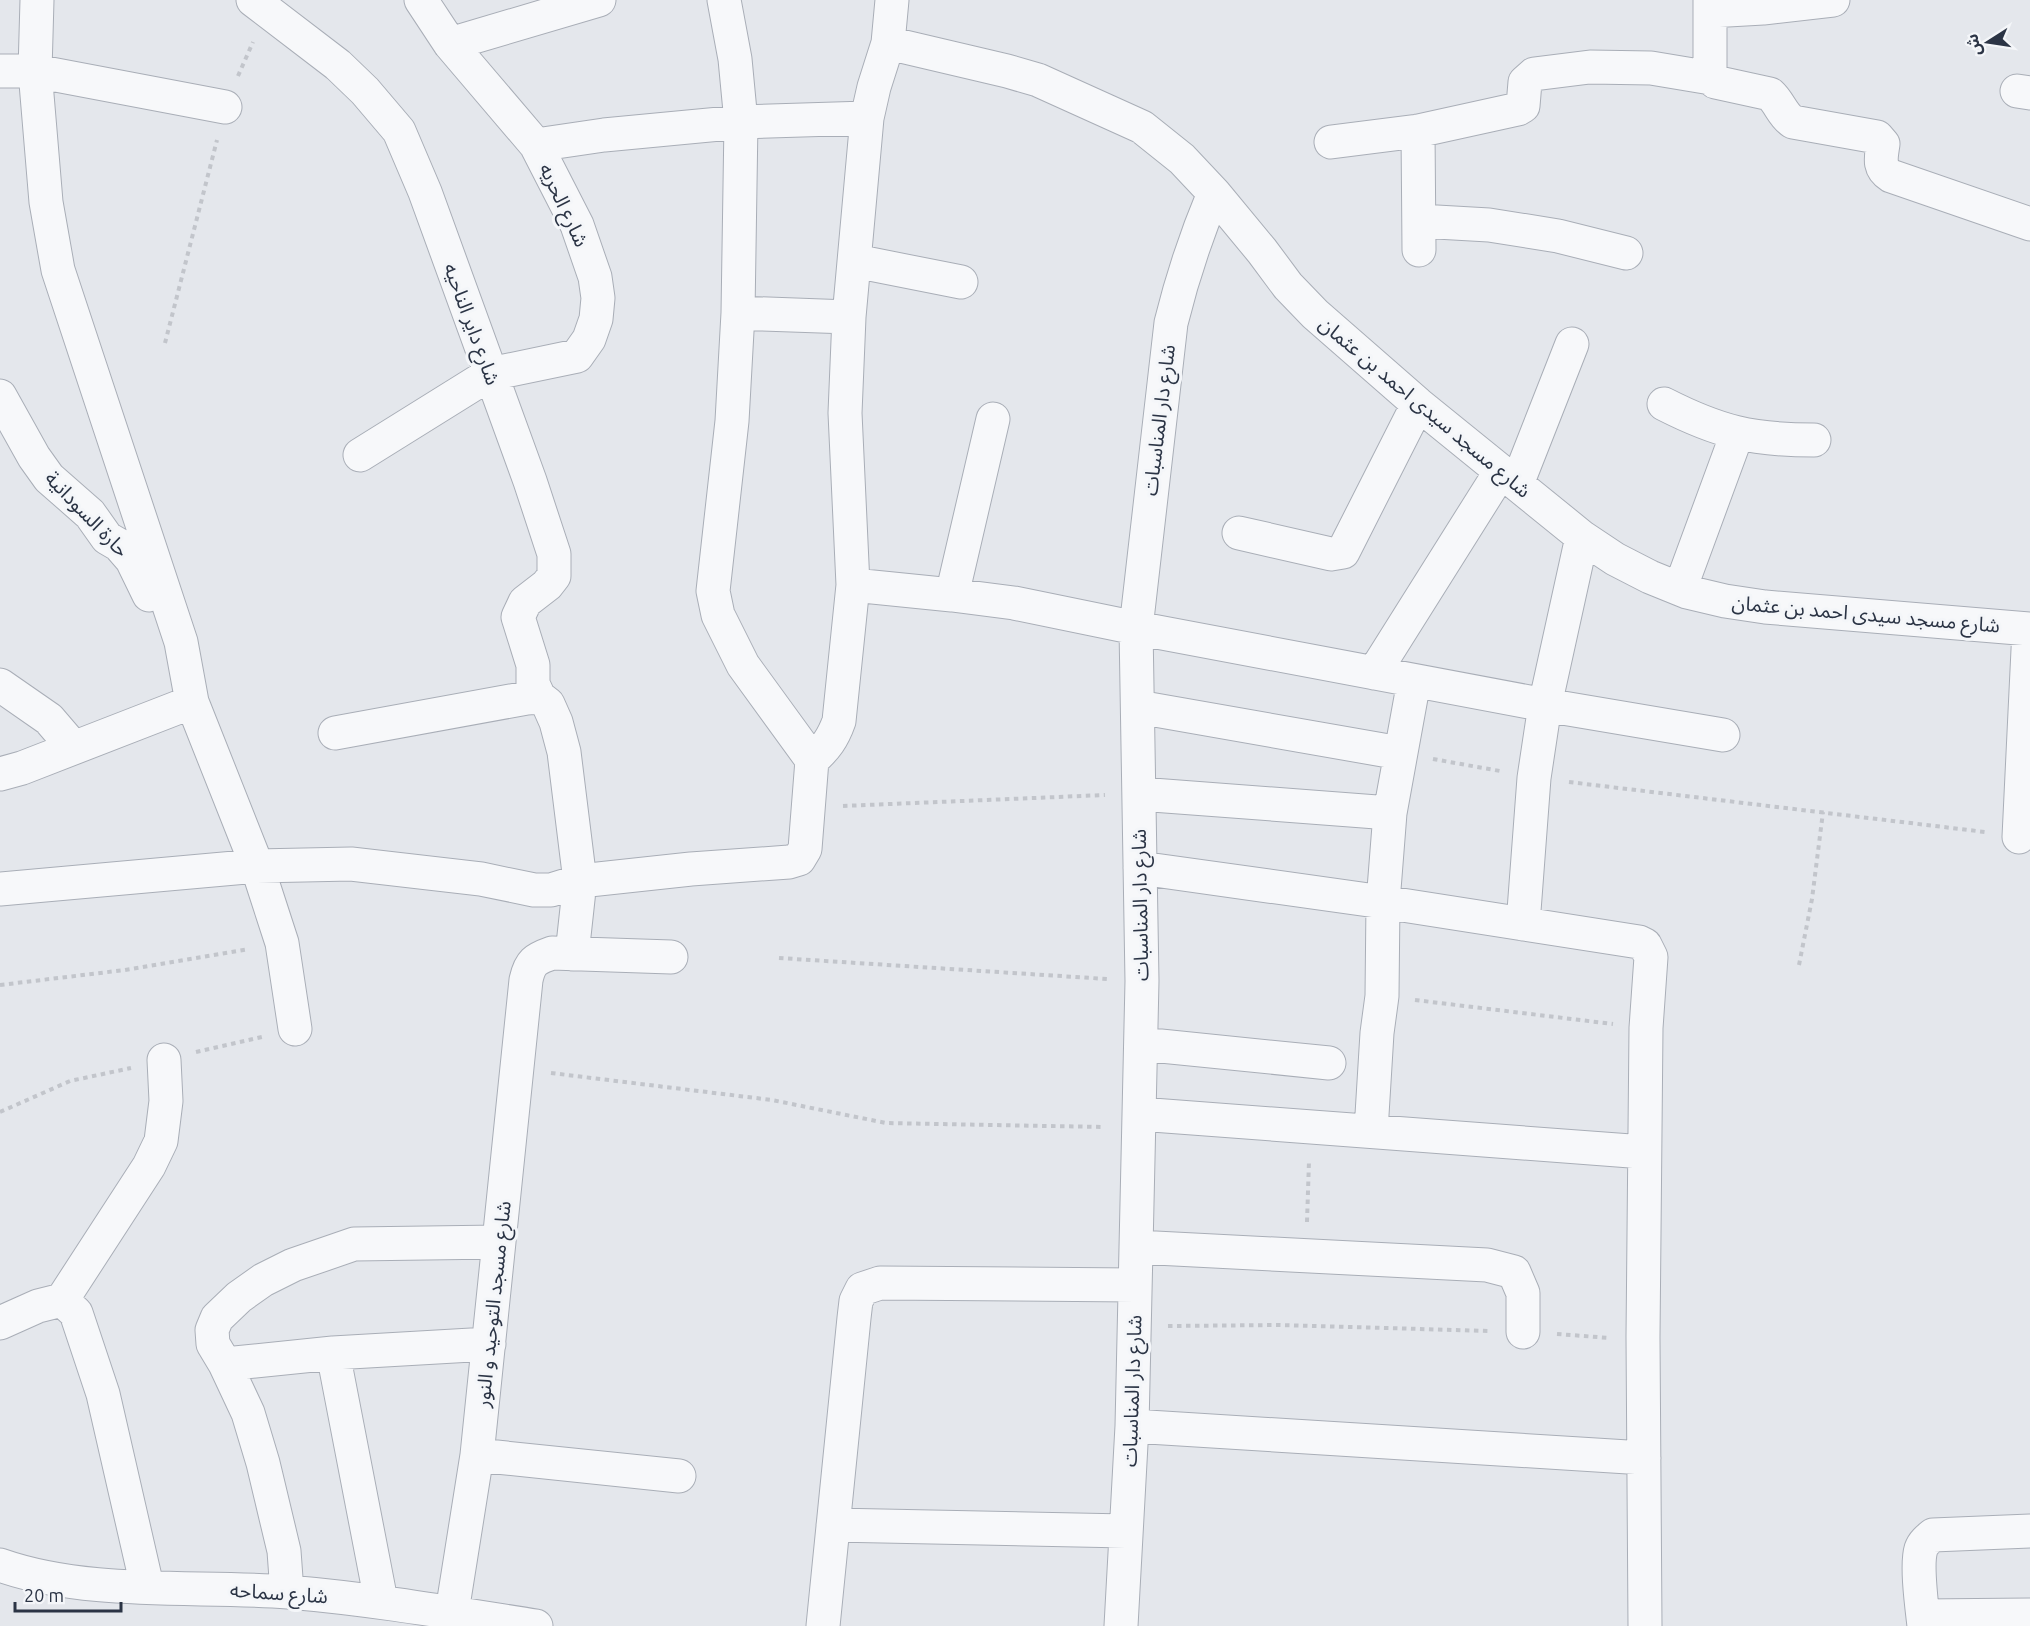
<svg xmlns="http://www.w3.org/2000/svg" width="2030" height="1626" font-family="Ubuntu,'Noto Sans Arabic',sans-serif">
<rect width="100%" height="100%" fill="#e4e7ec"/>
<g fill="none" stroke-linecap="round" stroke-linejoin="round">
<!-- minor casing -->
<g stroke="#a9aeb7" stroke-width="35">
<path id="minor" d="M37,0L35,71L46,202L58,270L181,642L192,702L257,866L282,943L295,1029
M253,0L338,65L365,91L399,131L425,192L530,481L554,554V576L547,585L525,602L518,617L533,665V684L539,697
M1710,0V72L1711,78L1715,82L1770,94C1780,103 1782,115 1793,122L1877,137L1883,144C1881,158 1878,168 1891,176L2030,224
M1710,11L1763,8L1833,0
M888,43L1007,71L1038,80L1142,127L1182,159L1214,193L1262,251L1288,286L1315,314L1418,404L1582,537L1615,559L1650,577L1687,592L1725,601L1765,607L2030,629
M450,44L599,0
M0,71H35L225,107
M2017,91L2030,93
M1418,131L1419,250
M1331,142L1418,131L1518,109L1523,106L1525,82L1534,74L1590,67L1651,68L1711,78
M536,145L604,135L741,122L867,118
M1419,221L1489,225L1558,236L1626,253
M855,261L961,282
M738,313L849,317
M0,396L34,457L49,478L90,514L107,538L119,545L132,560L149,595
M1664,404C1719,432 1752,440 1814,440
M360,455L490,374L577,356L589,339L596,319L598,298L595,277L577,225L536,145L450,44L421,0
M1517,484L1572,344
M1239,533L1331,554L1343,552L1418,404
M853,585L952,595L1014,603L1136,628L1545,705L1723,735
M1680,589L1737,434
M952,595L993,419
M1374,673L1501,471
M0,685L49,719L73,747
M1138,707L1400,753
M335,733L527,698L539,697L548,704L556,722L564,752L580,881L572,954
M812,760C826,748 833,738 839,721L853,585L845,413L849,317L867,118L874,87L888,43L892,0
M0,774L22,768L192,702
M1139,794L1390,813
M2019,837L2029,629
M1140,868L1383,902L1639,942L1645,945L1651,957L1646,1028L1643,1337L1645,1626
M0,889L257,866L351,864L481,879L534,890H551L580,881L691,869L789,862L799,859L805,849L812,760L743,665L718,615L713,591L732,421L738,313L741,122L735,59L724,0
M1523,924L1534,778L1545,705L1582,537
M1141,1044L1329,1063
M1139,1114L1644,1152
M1371,1131L1377,1033L1382,996L1383,902L1390,813L1414,681
M1136,1247L1487,1265L1514,1272L1523,1293V1332
M62,1300L76,1313L103,1394L147,1586
M62,1300L149,1166L161,1141L166,1101L164,1060
M0,1323L38,1306L62,1300
M333,1353L381,1601
M225,1364L333,1353L489,1344
M1132,1426L1644,1458
M477,1455L679,1476
M833,1525L1126,1531
M0,1565C88,1596 195,1585 288,1592C371,1599 453,1613 536,1626
M287,1592L284,1551L263,1463L248,1413L225,1364L213,1344L212,1330L217,1318L239,1297L263,1280L293,1265L354,1244L499,1242
M1923,1616L2030,1615
M448,1626L452,1612L477,1455L526,980C530,962 535,959 552,953L671,957
M823,1626L854,1318L856,1301L862,1289L880,1283L1135,1285
M1121,1626L1132,1426L1142,981L1136,628L1171,323C1182,278 1196,236 1214,193
M1924,1626C1922,1608 1916,1565 1921,1549C1923,1543 1928,1539 1933,1535L2030,1531"/>
</g>
<!-- path -->
<path stroke="#c2c5cb" stroke-width="4" stroke-dasharray="4.5 4.5" stroke-linecap="butt" d="M238,76L253,42
M165,343L217,140
M1433,759L1500,771
M1569,782L1985,832
M843,806L1105,795
M779,958L1107,979
M1799,965L1812,899L1823,812
M0,985L125,970L249,949
M1415,1000L1613,1024
M196,1052L262,1037
M551,1073L772,1100L886,1123L1103,1127
M0,1112L70,1081L131,1068
M1307,1222L1309,1161
M1168,1326L1280,1325L1490,1331
M1557,1334L1610,1338"/>
<!-- minor -->
<use href="#minor" stroke="#f7f8fa" stroke-width="33"/>
</g>
<g text-anchor="middle" stroke-width="6" stroke-linejoin="round" paint-order="stroke">
<!-- street labels -->
<g font-size="20" fill="#2b3445" stroke="#f4f6f9">
<text transform="translate(564 205) rotate(65)" y="7">شارع الحريه</text>
<text transform="translate(472 324) rotate(70)" y="7">شارع داير الناحيه</text>
<text transform="translate(1425 407) rotate(40)" y="7">شارع مسجد سيدى احمد بن عثمان</text>
<text transform="translate(1159 420) rotate(-83)" y="7">شارع دار المناسبات</text>
<text transform="translate(87 514) rotate(46)" y="7">حارة السودانية</text>
<text transform="translate(1866 614) rotate(5)" y="7">شارع مسجد سيدى احمد بن عثمان</text>
<text transform="translate(1140 905) rotate(-91)" y="7">شارع دار المناسبات</text>
<text transform="translate(493 1304) rotate(-84)" y="7">شارع مسجد التوحيد و النور</text>
<text transform="translate(1132 1391) rotate(-88)" y="7">شارع دار المناسبات</text>
<text transform="translate(279 1593) rotate(4)" y="7">شارع سماحه</text>
</g>
</g>
<!-- north arrow -->
<g transform="translate(1988 42) rotate(258)" stroke="#f4f6f9" stroke-width="4.5" paint-order="stroke">
<path d="M0-4.5L10 22L0 15L-10 22Z" fill="#2b3445"/>
<text y="-9" font-size="16" font-weight="bold" text-anchor="middle" fill="#2b3445">ش</text>
</g>
<!-- scale -->
<path d="M15 1602v9h106v-9" fill="none" stroke="#2b3445" stroke-width="3"/>
<text x="24" y="1602" font-size="18" fill="#2b3445" stroke="#f4f6f9" stroke-width="4.5" paint-order="stroke">20 m</text>
</svg>
